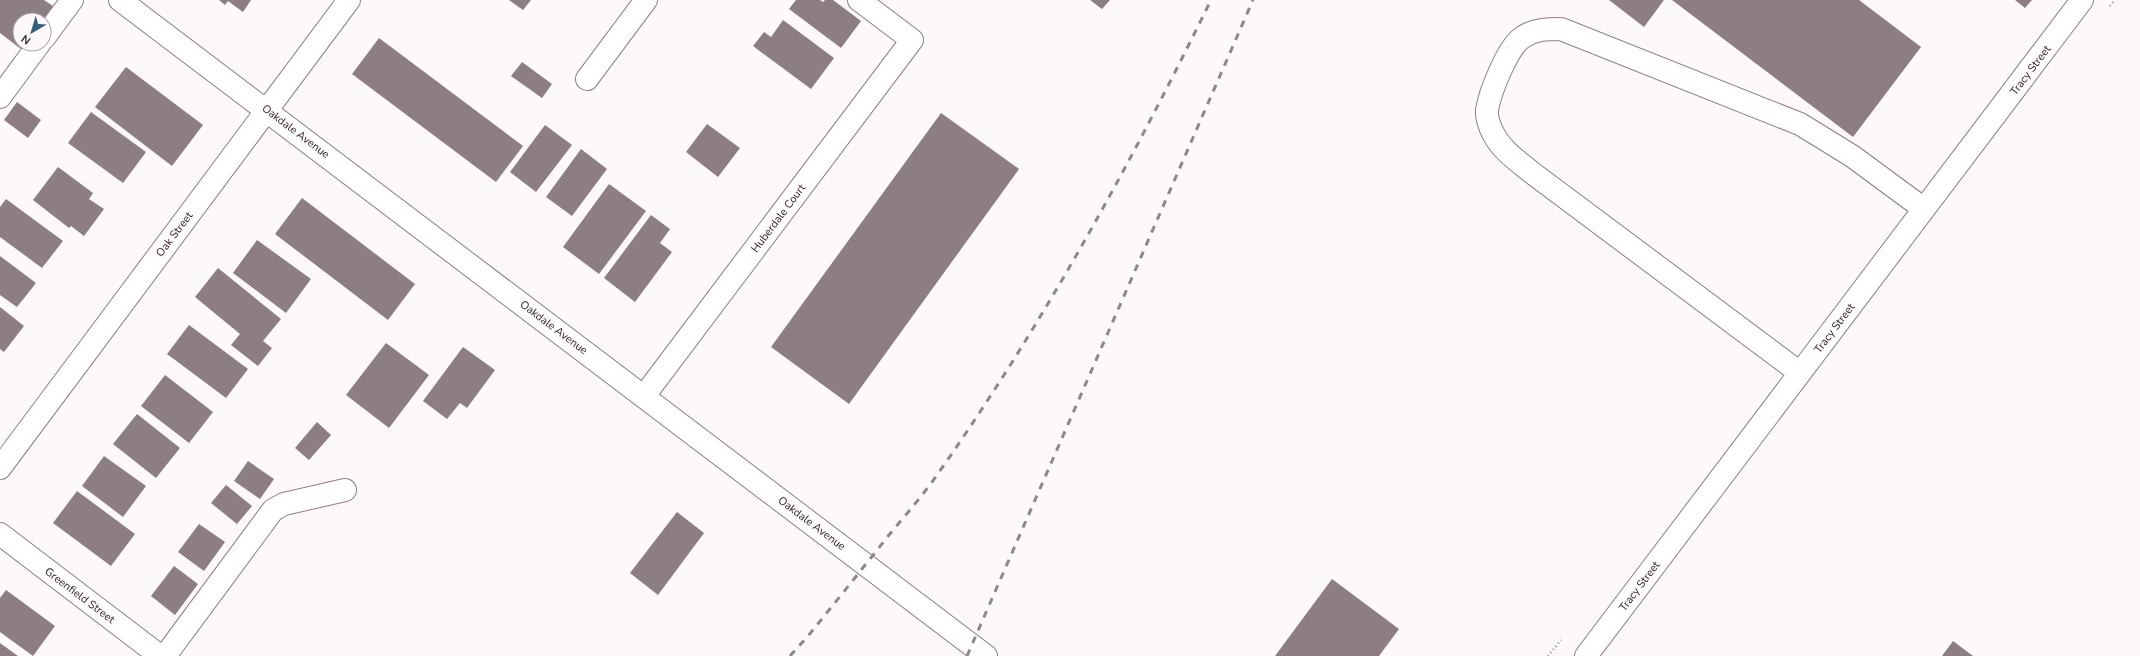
<svg xmlns="http://www.w3.org/2000/svg" width="2140" height="656" font-family="'Nunito Sans',sans-serif">
<rect width="100%" height="100%" fill="#fdf8f9"/>
<!-- building -->
<path fill="#8d7d84" d="M0,0H44L53,6L43,20H20V44H25L21,49L0,33Z
M219,0H251L243,12L228,1L225,5Z
M509,0H531L523,10Z
M796,0H820L823,2L825,0H833L861,21L841,48L789,9Z
M1090,0H1110L1102,9Z
M1609,0H1664L1644,27Z
M1672,0H1859L1921,47L1853,137Z
M2015,0H2032L2025,8Z
M783,20L834,58L811,89L753,46L764,32L771,37Z
M379,38L523,146L496,182L352,74Z
M522,62L552,84L542,98L511,76Z
M126,67L203,125L172,166L95,107Z
M17,102L41,120L28,138L4,120Z
M91,112L146,152L123,183L68,143Z
M941,113L1019,169L849,404L771,347Z
M707,124L740,148L718,177L686,152Z
M545,125L572,145L536,192L510,172Z
M581,149L607,169L572,216L546,197Z
M58,167L93,193L89,199L104,209L84,236L71,226L69,228L33,200Z
M609,184L646,211L599,274L563,247Z
M302,198L415,284L388,320L275,234Z
M6,199L63,241L42,268L0,237V207Z
M651,215L670,229L660,243L672,252L635,302L604,278Z
M257,240L311,279L286,313L233,273Z
M0,256L36,283L17,307L0,295Z
M218,268L281,319L263,341L272,348L258,366L231,345L240,334L195,297Z
M0,307L24,326L4,352L0,349Z
M189,325L248,369L226,398L167,354Z
M386,343L429,375L389,428L346,395Z
M463,347L495,370L467,408L460,403L447,419L423,401Z
M165,375L213,412L189,443L141,406Z
M137,414L180,448L156,478L113,444Z
M317,422L331,435L309,460L295,448Z
M104,456L146,486L123,517L82,486Z
M248,461L274,479L260,499L234,481Z
M226,485L252,506L237,524L211,503Z
M77,491L135,534L111,566L53,523Z
M677,512L704,533L658,595L630,573Z
M199,524L225,542L204,571L178,552Z
M174,566L198,584L175,615L151,596Z
M1332,579L1399,629L1379,656H1275Z
M6,590L55,626L33,656L0,632V598Z
M1953,641L1973,656H1942Z
M0,643L18,656H0Z"/>
<g fill="none" stroke-linecap="round" stroke-linejoin="round">
<!-- minor casing -->
<g stroke="#907e7f" stroke-width="24">
<path id="minor" d="M120,0L986,656
M44,38L72,0
M587,79L646,0
M0,97L39,44
M1800,373L1531,172C1517,160 1501,150 1493,133C1490,128 1486,116 1487,110C1490,92 1508,46 1523,37C1535,29 1547,29 1561,29L1800,124L1852,156L1924,209
M644,396L912,40L859,0
M0,468L349,0
M0,534L160,656
M165,656L273,510L284,504L345,490
M1586,656L2082,0"/>
</g>
<!-- path -->
<path stroke="#9c9697" stroke-width="2.5" stroke-dasharray="1 3" stroke-linecap="butt" d="M2110,6L2115,0
M1548,656L1561,640"/>
<!-- minor -->
<use href="#minor" stroke="#fff" stroke-width="22"/>
<!-- rail -->
<path stroke="#8e8888" stroke-width="3" stroke-dasharray="7 7" stroke-linecap="butt" d="M790,656L808,636C835,603 862,569 889,535C903,518 918,501 932,482C1040,330 1129,167 1211,0
M967,656L1253,0"/>
</g>
<g text-anchor="middle" stroke-width="3.5" stroke-linejoin="round" paint-order="stroke">
<!-- street labels -->
<g font-size="11" fill="#261f1f" stroke="#fdf8f9">
<text transform="translate(2030 70) rotate(-53)" y="4">Tracy Street</text>
<text transform="translate(296 131) rotate(37)" y="4">Oakdale Avenue</text>
<text transform="translate(778 218) rotate(-53)" y="4">Huberdale Court</text>
<text transform="translate(174 234) rotate(-53)" y="4">Oak Street</text>
<text transform="translate(554 327) rotate(37)" y="4">Oakdale Avenue</text>
<text transform="translate(1834 328) rotate(-53)" y="4">Tracy Street</text>
<text transform="translate(812 523) rotate(37)" y="4">Oakdale Avenue</text>
<text transform="translate(1639 586) rotate(-53)" y="4">Tracy Street</text>
<text transform="translate(80 595) rotate(37)" y="4">Greenfield Street</text>
</g>
</g>
<!-- north arrow -->
<g transform="translate(32 32) rotate(218)"><circle r="19" fill="#fdf8f9" stroke="#a7a1a2"/>
<path d="M0-3L7 15L0 10L-7 15Z" fill="#305f7e"/>
<text y="-6" font-size="11" font-weight="bold" text-anchor="middle" fill="#261f1f">N</text>
</g>
</svg>
